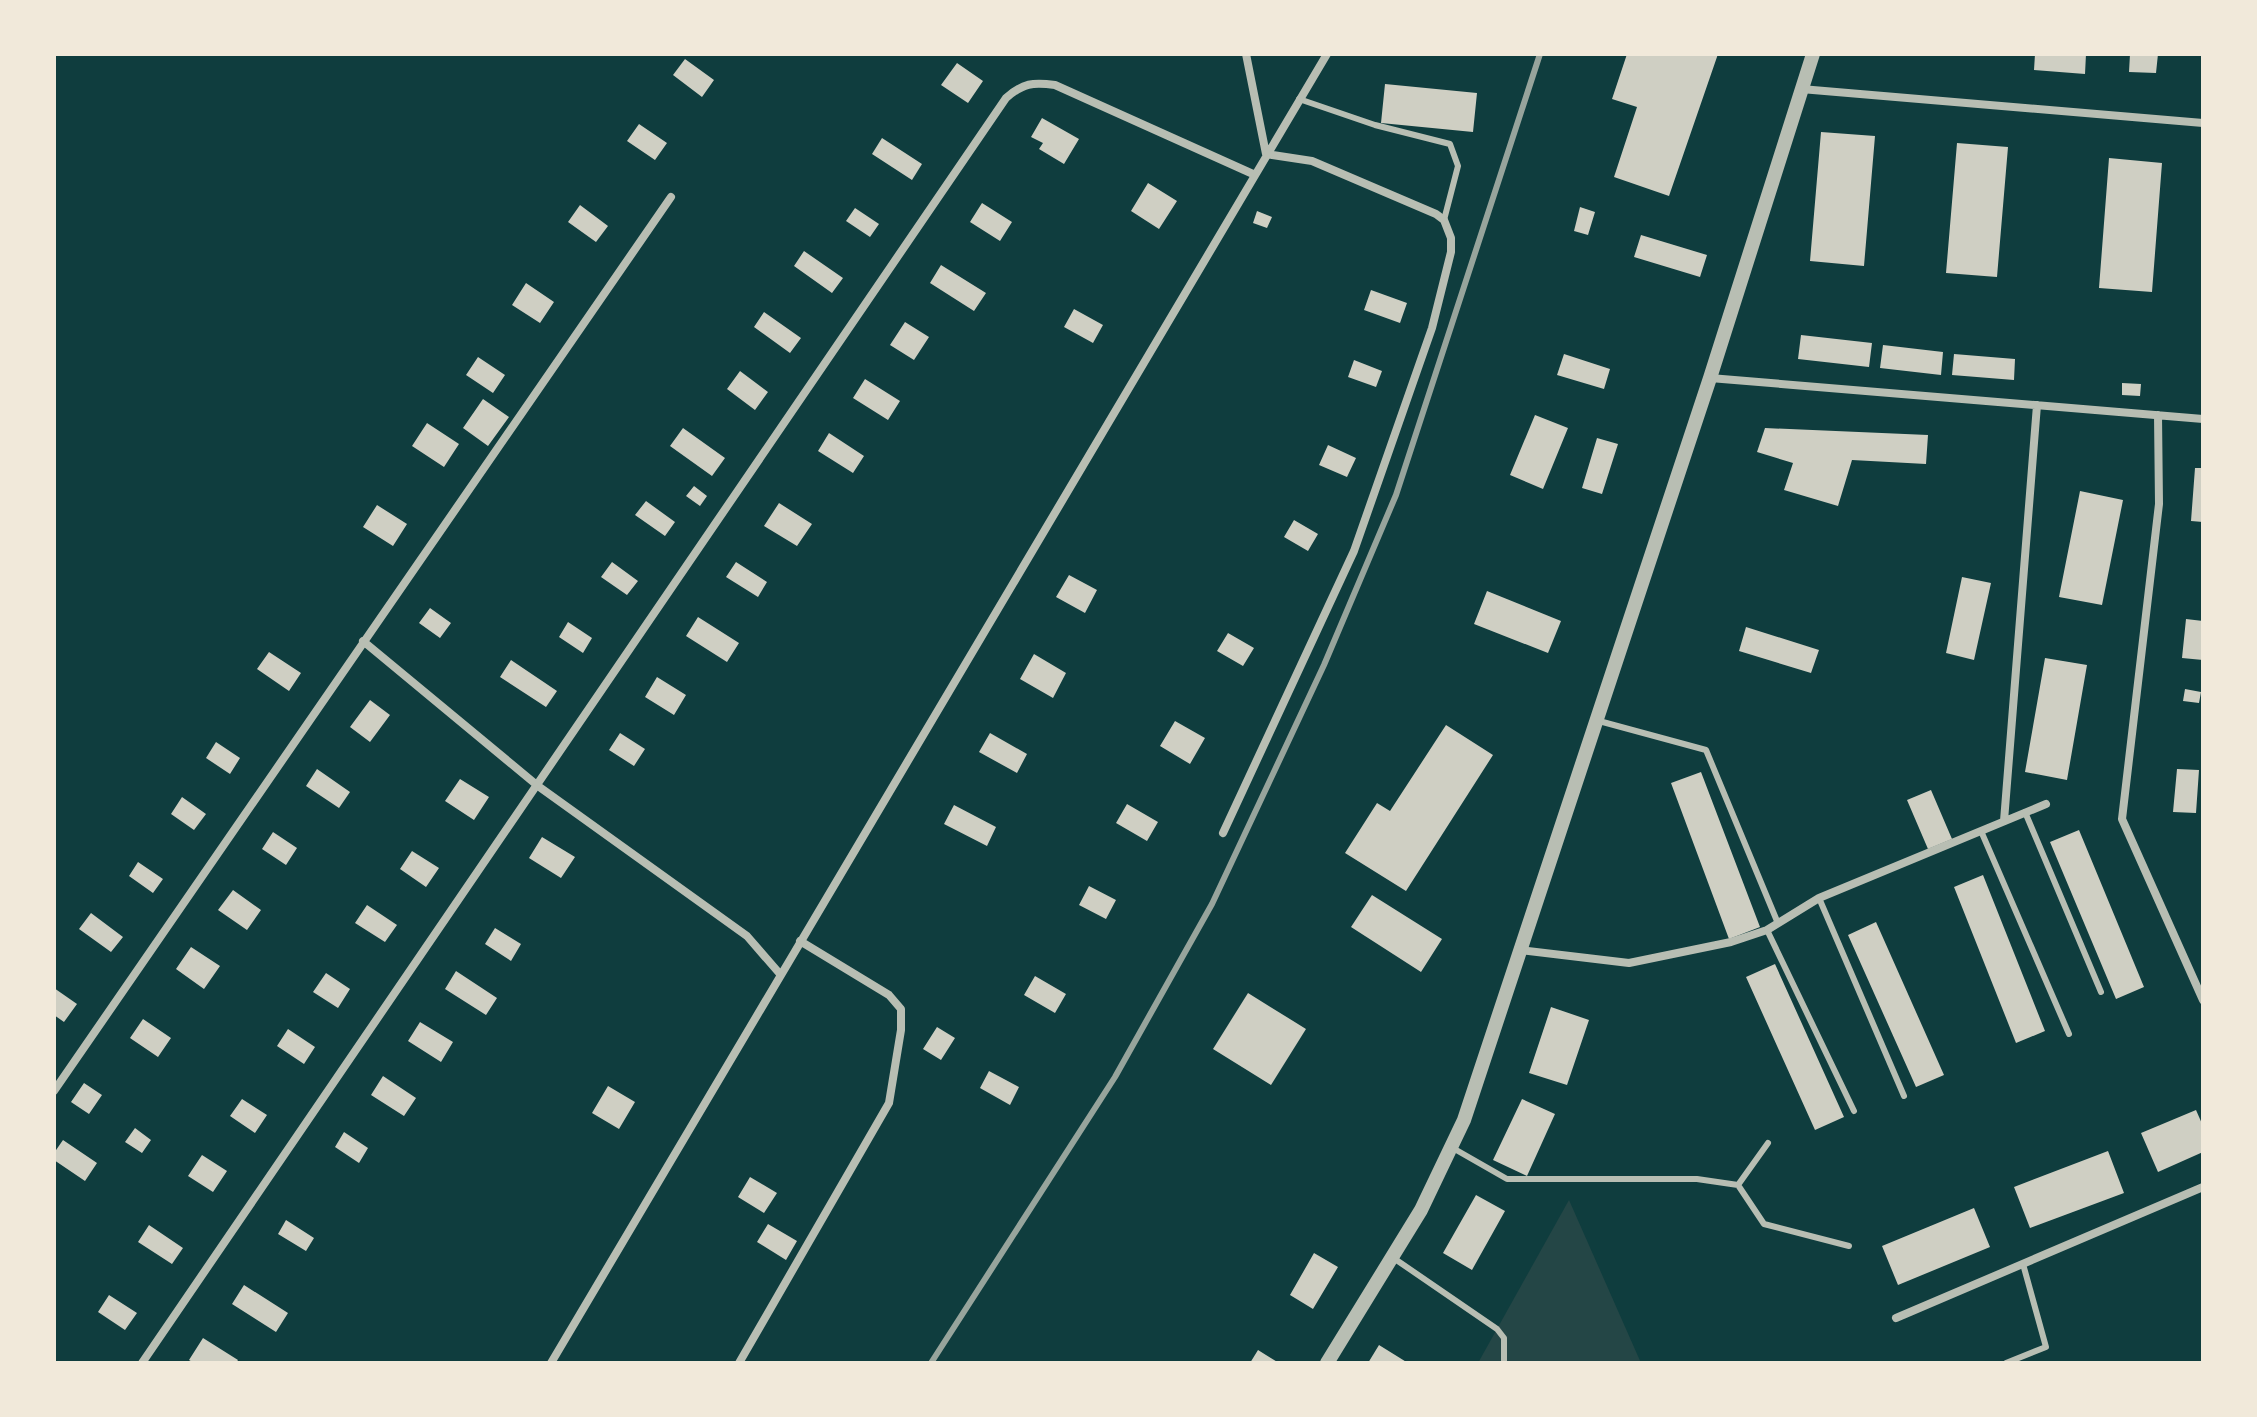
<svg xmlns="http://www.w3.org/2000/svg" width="2257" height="1417" font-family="Inter,sans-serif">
<rect width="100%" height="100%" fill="#0f3d3e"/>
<!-- green -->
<path fill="#244646" d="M1569,1200L1641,1363H1478Z"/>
<!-- building -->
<path fill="#cfcfc3" d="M1627,54H1718L1669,196L1614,177L1637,107L1612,99Z
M2035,54H2086L2085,74L2034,70Z
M2130,54H2158L2156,73L2129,72Z
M685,59L714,80L702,97L673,75Z
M957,63L983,81L968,103L941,85Z
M1385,84L1477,93L1473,132L1381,123Z
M1042,118L1079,139L1064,164L1039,149L1043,143L1031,137Z
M639,124L667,143L655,160L627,141Z
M1821,132L1875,136L1864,266L1810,261Z
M882,138L922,164L912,180L872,154Z
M1957,143L2008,147L1997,277L1946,273Z
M2109,158L2162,163L2152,292L2099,288Z
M1148,183L1177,201L1159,229L1131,211Z
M982,203L1012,222L1000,241L970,222Z
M580,205L608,226L596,242L568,222Z
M1580,207L1595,212L1588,235L1574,231Z
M855,208L879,224L870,237L846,221Z
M1257,211L1272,217L1267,228L1253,223Z
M1641,235L1707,255L1700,277L1634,257Z
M804,251L843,278L832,293L794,266Z
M941,265L986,293L974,311L930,283Z
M526,283L554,302L540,323L512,305Z
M1371,290L1407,303L1400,323L1364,310Z
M1074,309L1103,325L1093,343L1064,327Z
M764,312L801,338L790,353L754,327Z
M905,322L929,337L914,360L890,345Z
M1801,335L1872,343L1869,367L1798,359Z
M1883,345L1943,352L1941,375L1880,368Z
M1564,354L1610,369L1604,389L1557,375Z
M1954,354L2015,359L2014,380L1952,375Z
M478,357L505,375L493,393L466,375Z
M1354,360L1382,371L1376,387L1348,377Z
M740,371L768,392L755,410L727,389Z
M865,379L900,401L888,420L853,398Z
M2122,383L2141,384L2140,396L2122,395Z
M483,399L509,417L488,446L463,428Z
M1535,415L1568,428L1543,489L1510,475Z
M427,423L459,444L444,467L412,446Z
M683,428L725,458L712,476L670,446Z
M1765,428L1928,435L1926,464L1852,460L1838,506L1784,490L1793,463L1757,452Z
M829,433L864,456L853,473L818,451Z
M1597,438L1618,444L1602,494L1582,488Z
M1328,445L1356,458L1347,477L1319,465Z
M2195,468H2203V522L2191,521Z
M694,486L707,496L700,506L686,496Z
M2080,491L2123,500L2102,605L2059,597Z
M646,501L675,522L665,536L635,515Z
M779,503L812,524L797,546L764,526Z
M377,505L407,524L393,546L363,527Z
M1294,520L1318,534L1308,551L1284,537Z
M612,562L638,581L627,595L601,577Z
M736,562L767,582L758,597L726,577Z
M1069,575L1097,590L1085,613L1056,597Z
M1962,577L1991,583L1974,660L1946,653Z
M1487,591L1561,621L1548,653L1474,624Z
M430,608L451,623L440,638L419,623Z
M698,617L739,643L727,662L686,636Z
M2186,619L2203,621V660L2182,658Z
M568,622L592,638L583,653L559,637Z
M1746,627L1819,650L1811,673L1739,651Z
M1228,633L1254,648L1243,666L1217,651Z
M269,652L301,673L289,691L257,669Z
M1034,654L1066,673L1053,698L1020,679Z
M2045,658L2087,665L2067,780L2025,772Z
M511,660L557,691L546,707L500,677Z
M657,677L686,695L674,715L645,697Z
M2185,689L2201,692L2199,703L2183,701Z
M370,700L390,715L370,742L350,727Z
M1175,721L1205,738L1190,764L1160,746Z
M1446,725L1493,755L1406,891L1345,853L1377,803L1390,811Z
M620,733L645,749L634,766L609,750Z
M990,733L1027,754L1017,773L979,752Z
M216,742L240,758L230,774L206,758Z
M317,769L350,792L339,808L306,786Z
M2177,769L2199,770L2196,813L2173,812Z
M1701,772L1760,927L1729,939L1671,783Z
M460,779L489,797L474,820L445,801Z
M1931,790L1952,839L1928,849L1907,800Z
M182,797L206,814L194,830L171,814Z
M1127,804L1158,822L1147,841L1116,823Z
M954,805L996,827L987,846L944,824Z
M2079,830L2144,987L2116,999L2050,842Z
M273,832L297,848L286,865L262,849Z
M542,837L575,857L561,878L529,858Z
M412,851L439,868L426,887L400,869Z
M138,862L163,879L153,893L129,876Z
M1983,875L2045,1031L2016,1043L1954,887Z
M1089,886L1116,900L1106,919L1079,905Z
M233,890L261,910L247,930L218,910Z
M1372,895L1442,939L1421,972L1351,927Z
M367,905L397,925L385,942L355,923Z
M91,913L123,937L111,952L79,929Z
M1876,922L1944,1075L1916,1087L1848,935Z
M495,928L521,944L511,961L485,944Z
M191,947L220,966L204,989L176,969Z
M1775,964L1844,1117L1815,1130L1746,977Z
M456,971L497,998L486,1015L445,989Z
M326,973L350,989L338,1008L313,992Z
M1035,976L1066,994L1055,1013L1024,995Z
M54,988L77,1004L64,1022L54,1015Z
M1248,993L1306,1029L1271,1085L1213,1049Z
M1551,1007L1589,1020L1567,1085L1529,1073Z
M143,1019L171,1038L158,1057L130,1038Z
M420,1022L453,1042L441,1062L408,1041Z
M937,1027L955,1038L941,1060L923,1049Z
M288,1029L315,1047L304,1064L277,1046Z
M989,1071L1019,1087L1010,1105L980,1088Z
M383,1076L416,1098L404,1116L371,1095Z
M84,1083L102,1095L89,1114L71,1102Z
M608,1086L635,1102L619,1129L592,1113Z
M242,1099L267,1115L255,1133L230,1116Z
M1522,1099L1555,1114L1527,1176L1493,1160Z
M2196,1110L2203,1126V1152L2158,1172L2141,1133Z
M135,1128L151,1140L142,1153L125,1142Z
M344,1132L368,1148L359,1163L335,1147Z
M63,1140L97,1163L85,1181L54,1160V1153Z
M2108,1151L2124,1193L2030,1228L2014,1187Z
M202,1155L227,1171L213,1192L188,1176Z
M750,1177L777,1193L764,1213L738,1197Z
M1476,1195L1505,1211L1472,1270L1443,1253Z
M1974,1208L1990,1247L1898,1285L1882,1246Z
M286,1220L314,1238L306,1251L278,1234Z
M768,1224L797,1241L786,1260L757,1242Z
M149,1225L183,1248L172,1264L138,1242Z
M1314,1253L1338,1267L1313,1309L1290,1295Z
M244,1285L288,1313L276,1332L232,1304Z
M109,1295L137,1313L125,1330L98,1312Z
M203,1338L238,1360L236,1363H194L189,1360Z
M1379,1345L1408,1363H1368Z
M1258,1350L1279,1363H1250Z"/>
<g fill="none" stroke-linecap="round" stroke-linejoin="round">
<!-- service -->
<path stroke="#b8beb3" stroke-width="6" d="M1299,99L1375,125L1450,144L1458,166L1444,220
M1599,721L1706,750L1777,921
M2025,812L2101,992
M1981,831L2069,1034
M1819,898L1904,1096
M1767,930L1854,1111
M1451,1147L1507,1179H1697L1738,1185L1764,1224L1849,1246
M1738,1185L1768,1143
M1392,1257L1497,1329L1504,1338V1363
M2006,1363L2046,1347L2023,1264"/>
<!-- minor -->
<path stroke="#b8beb3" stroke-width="8" d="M1801,89L2203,123
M1710,378L2203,419
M2158,415L2159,504L2122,819L2203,1000
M363,641L538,786L747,936L780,974
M2004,821L2037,405
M1223,833L1354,551L1432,328L1451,252V238L1444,220L1436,214L1312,161L1266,154L1246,54
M1520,950L1629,963L1731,942L1767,930L1819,898L2046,804
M54,1091L671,197
M1896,1318L2203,1187
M142,1363L1006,98C1023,83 1033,82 1055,85L1253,174
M551,1363L1327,54
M739,1363L889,1103L901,1030V1009L889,995L800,941"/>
<!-- tertiary -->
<path stroke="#b8beb3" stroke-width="14" d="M1327,1363L1421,1210L1464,1120L1710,378L1813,54"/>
<!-- rail -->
<path stroke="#97a49c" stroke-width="6" d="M931,1363L1115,1077L1212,904L1324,665L1396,495L1540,54"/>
</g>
<!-- border -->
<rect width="2257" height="1417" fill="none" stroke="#f1e9da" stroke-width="112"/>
</svg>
